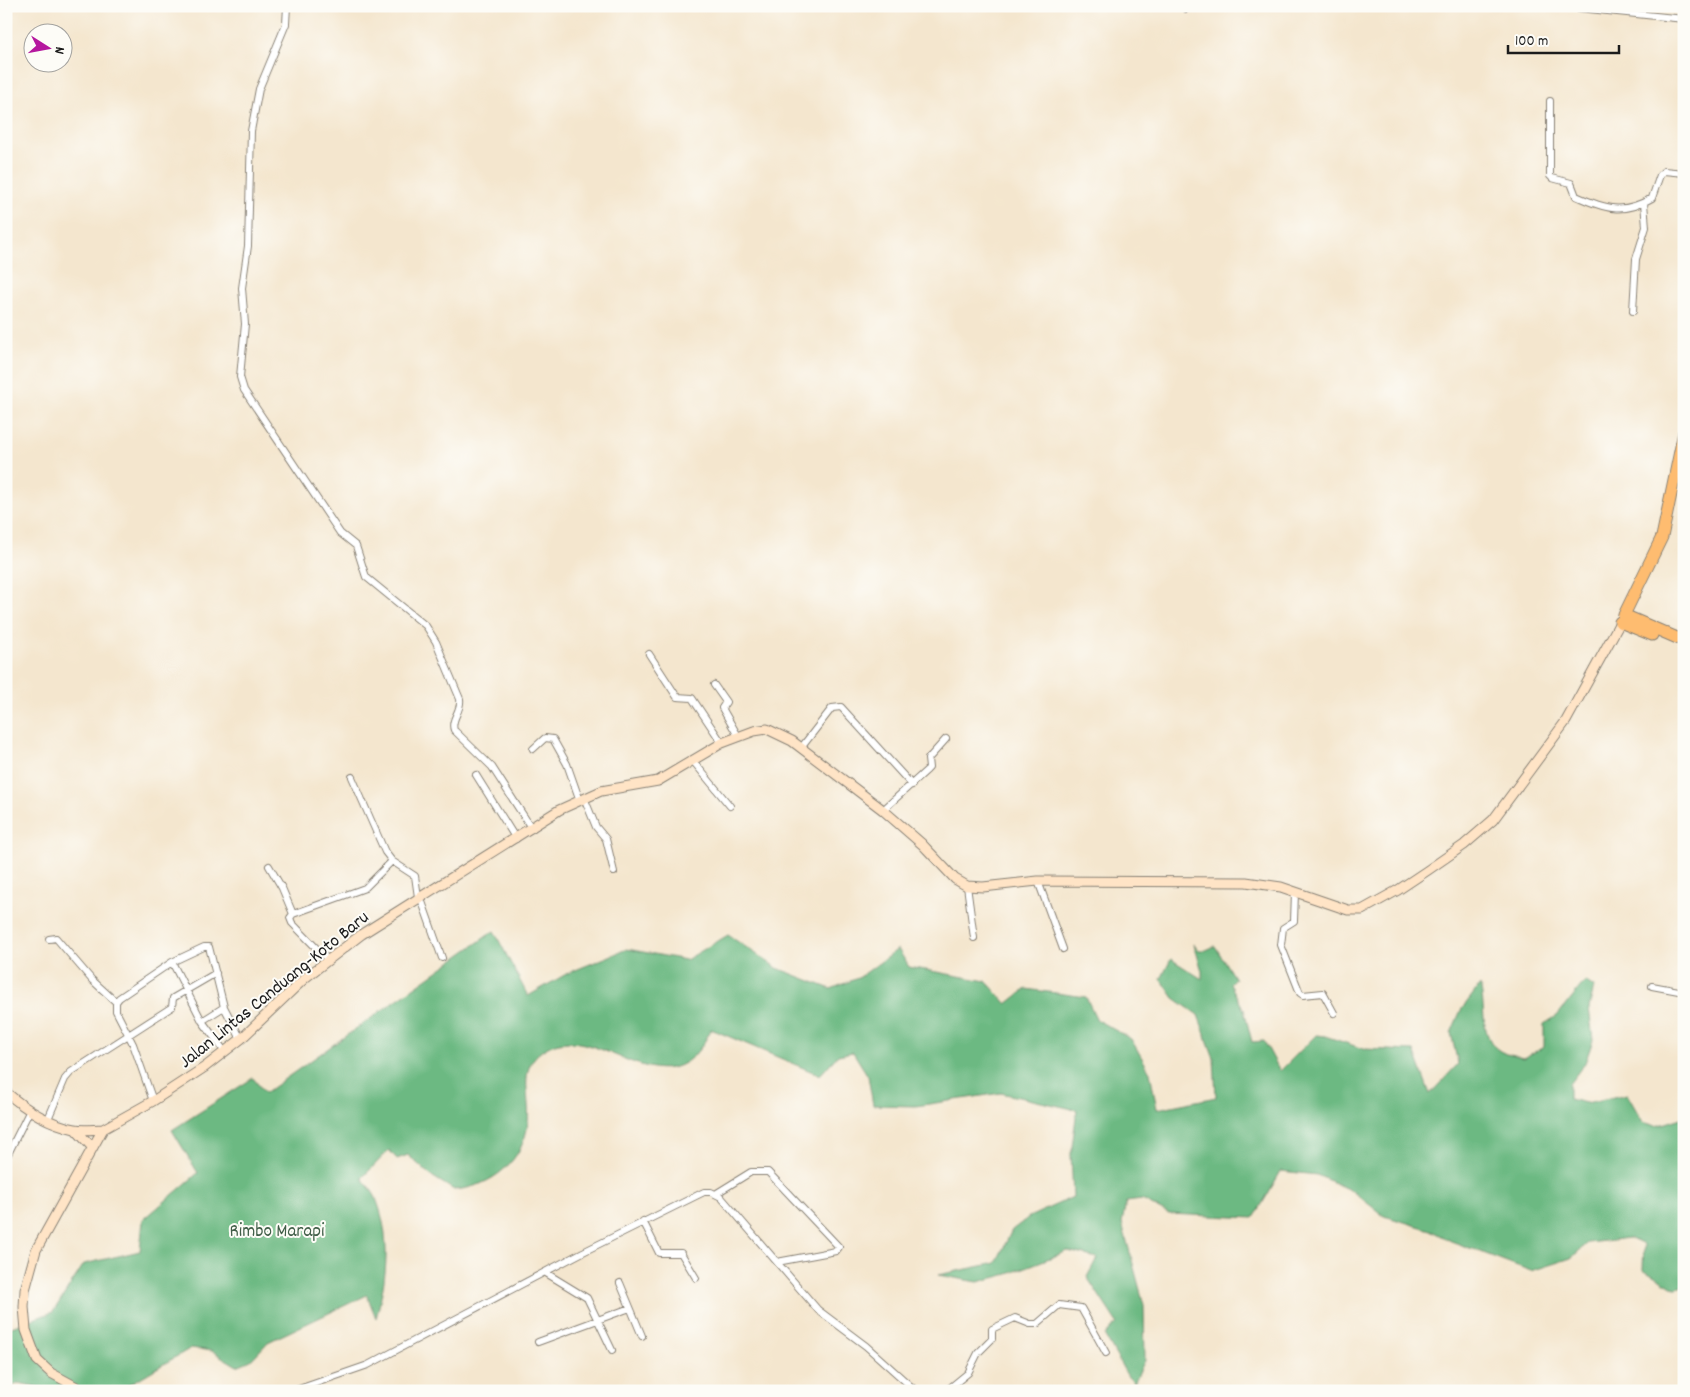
<svg xmlns="http://www.w3.org/2000/svg" width="1690" height="1397" font-family="Dekko,sans-serif">
<rect width="100%" height="100%" fill="#fdfcf7"/>
<filter id="ink" filterUnits="userSpaceOnUse"><feTurbulence type="fractalNoise" baseFrequency=".02" numOctaves="2"/><feDisplacementMap in="SourceGraphic" scale="10" xChannelSelector="R" yChannelSelector="G"/><feConvolveMatrix kernelMatrix="1 2 1 2 8 2 1 2 1" color-interpolation-filters="sRGB"/></filter>
<filter id="wash" filterUnits="userSpaceOnUse"><feTurbulence type="fractalNoise" baseFrequency=".0096" numOctaves="4" result="noise"/><feDisplacementMap in="SourceGraphic" scale="20" xChannelSelector="R" yChannelSelector="G"/><feGaussianBlur stdDeviation="1.12" result="paint"/><feColorMatrix in="noise" values="0 0 0 0 0 0 0 0 0 0 0 0 0 0 0 0 0 1.4 0 .05"/><feComposite in="paint" operator="in"/></filter>
<g filter="url(#wash)">
<rect width="100%" height="100%" fill="#f4e6ce"/>
<!-- forest -->
<path fill="#6cb982" stroke="#446a4f" d="M494,931L528,996L568,973L627,949L686,960L728,935L777,968L831,989L860,977L898,949L909,967L986,981L1007,1004L1026,989L1086,997L1097,1020L1131,1039L1150,1072L1157,1109L1216,1097L1214,1058L1198,1015L1174,998L1161,979L1171,959L1202,979V971L1194,944L1199,950H1206L1215,946L1235,979L1230,984L1244,1010L1252,1042L1264,1041L1280,1071L1316,1035L1325,1036L1364,1049L1414,1051L1430,1094L1458,1064L1451,1033L1461,1010L1480,985C1486,1005 1479,1038 1500,1051C1506,1055 1516,1056 1523,1058L1544,1047V1024L1557,1016L1585,981L1594,987L1589,1008L1593,1040L1585,1063L1569,1084V1099L1586,1103L1627,1094L1643,1122L1656,1126L1684,1117V1286L1675,1288L1643,1269L1644,1245L1629,1238L1588,1243L1571,1258L1531,1271L1451,1241L1431,1230L1384,1216L1352,1191L1317,1175L1281,1171L1254,1218L1169,1214L1142,1200L1126,1202L1122,1223L1144,1305L1145,1360L1134,1383L1128,1377L1105,1336L1117,1323L1087,1277L1097,1258L1068,1251L1008,1274L978,1282L938,1275L996,1263L1012,1230L1029,1217L1073,1197L1071,1154L1077,1110L1001,1093L916,1106L873,1105L868,1076L853,1052L838,1055L820,1075L711,1029C669,1122 600,1019 548,1047C515,1065 531,1093 528,1122C524,1161 492,1187 454,1190L430,1175L408,1155L397,1159L389,1150L362,1178C366,1184 372,1190 375,1196C392,1237 387,1278 376,1318L367,1295L268,1342L251,1360L237,1366L212,1351L191,1348L118,1391H59L18,1383L6,1391V1329L53,1312L84,1264L140,1251L143,1220L198,1173L172,1130L253,1078L265,1093Z"/>
</g>
<g filter="url(#ink)">
<g fill="none" stroke-linecap="round" stroke-linejoin="round">
<!-- street casing -->
<g stroke="#888175" stroke-width="8">
<path id="street" d="M287,6L286,24L259,89L251,131L248,246L242,288L245,324L240,377L244,390L340,533L356,546L366,577L426,626L436,642L460,699C462,711 450,719 454,730L492,767L532,829
M1185,6L1186,9
M1560,6L1684,19
M1550,101V176L1552,178L1571,183L1576,196C1605,209 1623,215 1652,198L1660,175L1664,171L1684,173
M1633,311L1636,259L1646,227L1644,203
M649,654L677,697L692,698L722,743
M714,685L726,702L722,708L738,736
M801,748L832,708L841,707L912,785
M533,749L545,738L553,739L567,764L580,801
M693,761L730,806
M476,775L516,839
M352,777L385,852L392,861L415,876L418,897
M585,800L596,827L606,839L614,872
M883,810L927,770L929,768L928,759L946,739
M6,845L8,844
M269,866L282,888L293,914L290,918L292,923L327,959
M1038,881L1063,949
M967,886L974,938
M1295,892L1294,921L1283,928L1281,945L1300,993L1303,995L1323,993L1334,1013
M420,896L442,958
M293,914L365,888L392,861
M49,939L56,938L92,980L116,1002
M172,962L202,1021L225,1052
M1652,986L1684,992
M202,1021L224,1007
M153,1101L133,1044L116,1011V1002L119,998L172,962L204,947H209L224,1007L241,1039
M48,1119L65,1079L71,1072L172,1007L173,998L216,973
M6,1158L30,1110
M717,1193L751,1172H768L839,1247L836,1251L777,1262
M643,1221L659,1253H681L696,1278
M546,1273L587,1298L612,1350
M620,1283L642,1336
M538,1342L630,1308
M293,1391L368,1365L583,1252L704,1192H711L721,1197L818,1310L866,1346L916,1391
M946,1391L968,1373L978,1353L992,1339V1329L1015,1318L1030,1324H1037L1059,1305L1081,1308L1106,1353"/>
</g>
<!-- secondary casing -->
<g stroke="#888175" stroke-width="11">
<path id="secondary" d="M6,1092C25,1109 50,1124 75,1129C84,1131 94,1129 103,1129
M75,1129L92,1147
M84,1391L51,1373L37,1360L26,1330L24,1307L25,1290L36,1250L103,1129L153,1101L205,1067L241,1039L305,978L362,934L559,810L601,791L658,781L722,743L754,731L767,729L792,741L883,810L922,844L955,879L967,886L983,887L1038,881L1246,882L1281,887L1348,910H1362L1398,890L1428,870L1464,845L1493,820L1566,721L1623,617"/>
</g>
<!-- highway casing -->
<g stroke="#888175" stroke-width="13">
<path id="highway" d="M1684,432L1662,537L1624,615L1684,641
M1620,622L1652,635"/>
</g>
<!-- street -->
<use href="#street" stroke="#fff" stroke-width="6"/>
<!-- secondary -->
<use href="#secondary" stroke="#ffe4c6" stroke-width="9"/>
<!-- highway -->
<use href="#highway" stroke="#febc70" stroke-width="11"/>
</g>
</g>
<g text-anchor="middle" stroke-width="4" stroke-linejoin="round" paint-order="stroke">
<!-- street labels -->
<g font-size="19" fill="#1c1c1c" stroke="#fdfcf7">
<text transform="translate(273 988) rotate(-39)" y="7">Jalan Lintas Canduang-Koto Baru</text>
</g>
<!-- park labels -->
<g font-size="19" fill="#415e48" stroke="#fdfcf7">
<text x="277" y="1236">Rimbo Marapi</text>
</g>
</g>
<!-- margin -->
<rect width="1690" height="1397" fill="none" stroke="#fdfcf7" stroke-width="25"/>
<!-- north arrow -->
<g transform="translate(48 48) rotate(101)"><circle r="24" fill="#fdfcf7" stroke="#a3a29f"/>
<path d="M0-4L9 19L0 12L-9 19Z" fill="#b5179e"/>
<text y="-8" font-size="14" font-weight="bold" text-anchor="middle" fill="#1c1c1c">N</text>
</g>
<!-- scale -->
<path d="M1508 45v8h111v-8" fill="none" stroke="#1c1c1c" stroke-width="2.5"/>
<text x="1515" y="45" font-size="15" fill="#1c1c1c" stroke="#fdfcf7" stroke-width="4" paint-order="stroke">100 m</text>
</svg>
